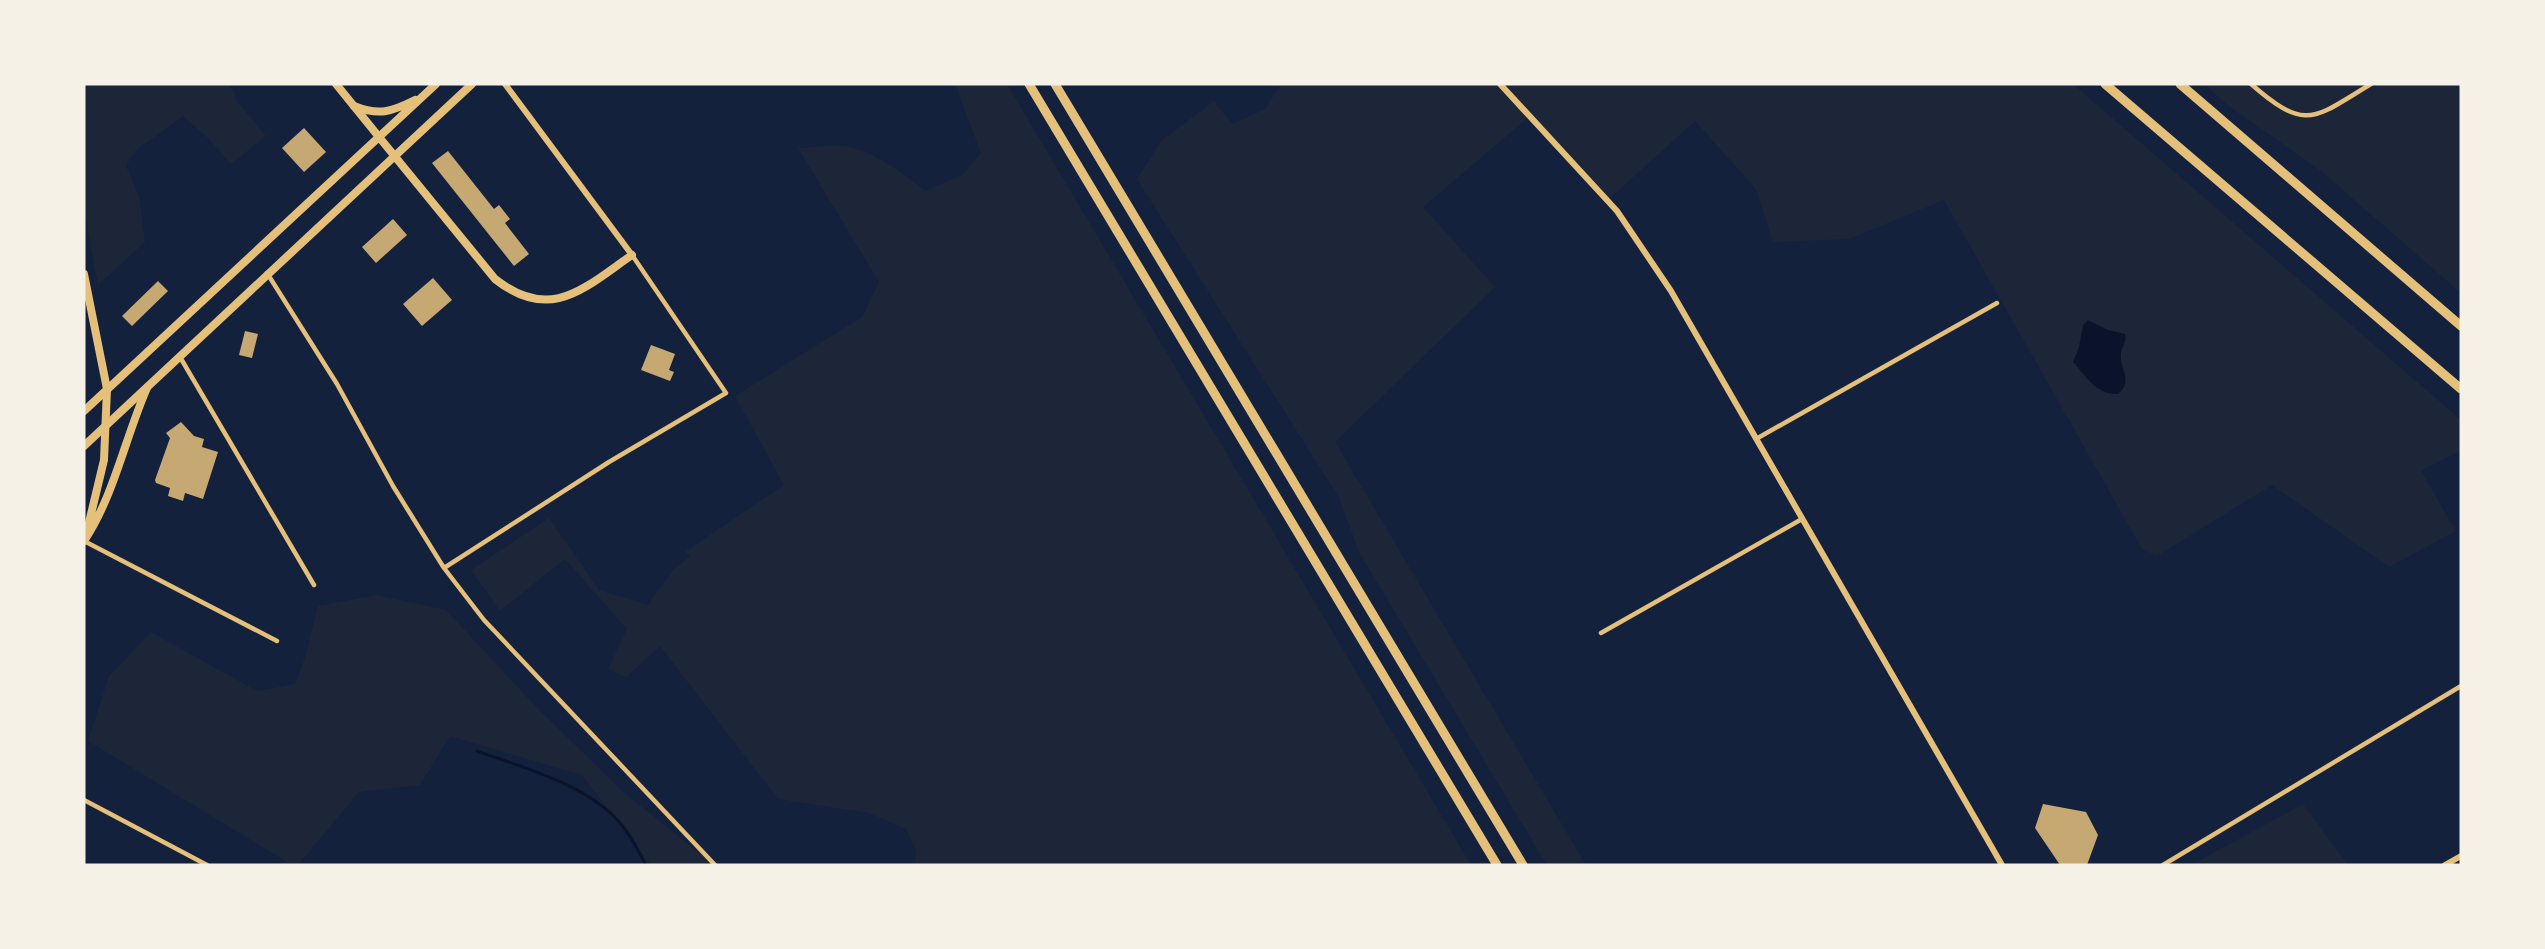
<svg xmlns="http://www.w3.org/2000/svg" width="2545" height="949" font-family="Lato,sans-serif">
<rect width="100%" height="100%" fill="#14213d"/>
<!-- green -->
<path fill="#1d2539" d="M84,84H228L235,93V99L266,136L231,164L209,139L183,116L135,151L126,166L139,196L145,242L98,285L84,207Z
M955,84H1007L1471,865H915L916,850L906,829L869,813L778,799L660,646L626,677L608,669L627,629L565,559L500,611L471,570L549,518L599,590L648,605L673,570L690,556L685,552L784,485L735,396L862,317L879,282L798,148C812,148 830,144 844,146C873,150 904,174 925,191L962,175L981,153Z
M1281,84H2073L2461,420V450L2421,471L2456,531L2389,567L2272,485L2157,556L2142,549L1944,200L1849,239L1773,242L1756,189L1695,121L1608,200L1529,117L1423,207L1495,287L1335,442L1586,865H1547L1360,554L1338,496L1137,179L1161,141L1214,101L1232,124L1265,109Z
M2204,84H2461V293L2321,171L2230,107Z
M377,595L446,610L538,709L629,797L715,865H651L582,775L450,736L420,785L359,792L298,865H292L88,741L109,676L151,632L257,691L295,684L306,655L318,606Z
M2303,804L2348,865H2191Z"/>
<!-- water -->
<path fill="#0b132b" d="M2088,320L2108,330L2125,334C2127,342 2122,346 2121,353C2119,368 2134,381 2118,394C2096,395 2086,376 2073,362L2079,347L2083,325Z"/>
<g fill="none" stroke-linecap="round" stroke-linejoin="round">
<!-- stream -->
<path stroke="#0b132b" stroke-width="3" d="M477,751C524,768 593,786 624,828C633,839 639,853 646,865"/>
</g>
<!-- building -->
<path fill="#c6a872" d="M304,128L326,152L304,172L282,148Z
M448,151L494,209L499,205L510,219L505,223L529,254L514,266L432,163Z
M393,219L407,235L376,263L362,247Z
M433,278L452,300L422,326L403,304Z
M158,281L168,291L132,326L122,316Z
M245,331L258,334L252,358L239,355Z
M651,345L675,354L669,370L674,372L670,381L641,370Z
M181,422L194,436L204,439L202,447L218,452L203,499L185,493L183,501L168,496L170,488L156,483L155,480L170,438L166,433Z
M2043,804L2086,812L2098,835L2087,865H2060L2035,828Z"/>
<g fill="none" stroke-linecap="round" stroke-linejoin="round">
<!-- minor -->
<path stroke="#e5c07b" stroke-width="4.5" d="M2251,84C2307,133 2314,118 2371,84
M267,273L337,384L393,486L444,568L484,620L715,865
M180,357L314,585
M1756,439L1997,303
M84,541L277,641
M444,568L609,462L726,393L632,255
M1601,633L1802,519
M84,800L207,865
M2163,865L2461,686"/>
<!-- tertiary -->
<path stroke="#e5c07b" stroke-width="6" d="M505,84L632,255
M1500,84L1617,211L1671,291L2002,865
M2445,865L2461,856"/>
<!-- primary -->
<path stroke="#e5c07b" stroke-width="8" d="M336,84L379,137
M86,535L104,460L107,389
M84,541C114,496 125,438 147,388"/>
<!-- trunk -->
<path stroke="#e5c07b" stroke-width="8" d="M354,106C379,116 391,112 415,100
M379,137L495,279C551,323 584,288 632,255
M84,274L107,389
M84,411L436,84
M84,446L472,84"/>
<!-- motorway -->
<path stroke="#e5c07b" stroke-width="9" d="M1029,84L1497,865
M1055,84L1523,865
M2105,84L2461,389
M2180,84L2461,326"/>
</g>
<!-- border -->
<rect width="2545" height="949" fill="none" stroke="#f6f1e7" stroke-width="171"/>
</svg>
